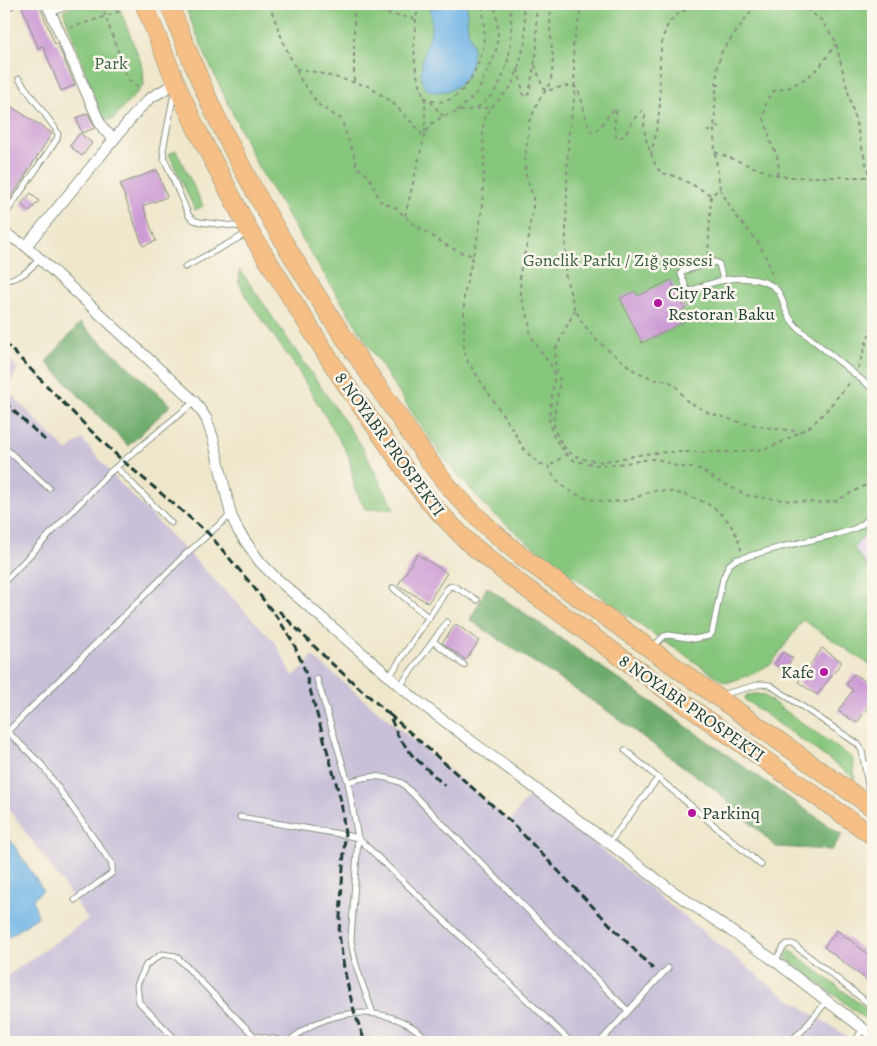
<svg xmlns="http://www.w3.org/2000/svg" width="877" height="1046" font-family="Alegreya,serif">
<rect width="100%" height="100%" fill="#fbf7ec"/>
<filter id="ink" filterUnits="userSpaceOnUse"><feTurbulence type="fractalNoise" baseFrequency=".02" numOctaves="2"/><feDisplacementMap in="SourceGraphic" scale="10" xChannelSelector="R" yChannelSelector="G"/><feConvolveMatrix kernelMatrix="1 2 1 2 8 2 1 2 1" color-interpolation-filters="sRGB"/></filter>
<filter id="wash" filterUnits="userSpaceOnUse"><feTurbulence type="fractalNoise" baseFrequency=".0096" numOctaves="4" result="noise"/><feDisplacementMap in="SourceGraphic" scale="20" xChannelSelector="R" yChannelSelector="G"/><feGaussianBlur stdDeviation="1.12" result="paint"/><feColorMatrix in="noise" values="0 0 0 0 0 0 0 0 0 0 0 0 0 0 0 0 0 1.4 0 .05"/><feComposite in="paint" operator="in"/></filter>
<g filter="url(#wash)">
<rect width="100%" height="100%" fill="#efe7cb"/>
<!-- built -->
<path fill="#e6d2f0" d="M873,523V576L854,548Z"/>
<!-- industrial -->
<path fill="#c8bfd8" d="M4,354L18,368L7,390L67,451L82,439L118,481L275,642L293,676L304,668L312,656L510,821L531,793L772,987L855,1042H4V978L88,919L4,802Z"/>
<!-- green -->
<path fill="#87c67d" stroke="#538258" d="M81,4H118L143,68L144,85L112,120L102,118L63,10Z
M184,4H873V523L854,548L873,575V667L803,620L772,663L753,674L726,683L652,633L541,553L489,510L443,458L391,381L305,244L257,165L207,59Z
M176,150L203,206L195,210L169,154Z
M240,270L361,445L394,509H365L355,489L349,456L296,367L246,297L239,282Z
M756,694L763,695L849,756L853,759L855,778L744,699L747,695Z
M790,950L873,1014V1025L785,957Z"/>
<!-- forest -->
<path fill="#6dab6c" stroke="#467450" d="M80,323L171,405L128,446L46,362Z
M487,587L842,835L832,850L776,847L714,789L606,710L470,620Z"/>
<!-- water -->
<path fill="#6eb3e5" stroke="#46788c" d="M430,4H467C467,13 467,22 468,31C470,37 473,43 473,49C473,72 462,91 439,92C432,92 425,90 423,84C419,75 423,54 426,45C428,40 430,36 431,31C432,22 431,13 430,4Z
M4,830L43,890L33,899L38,917L4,940Z"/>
<g id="blocks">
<!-- building -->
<path fill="#cb99d4" d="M21,4H39L55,44L57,43L75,85L61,91L43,46L38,48Z
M4,102L52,133L4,209Z
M88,113L95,128L82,133L76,118Z
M80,133L92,143L82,156L70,146Z
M157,170L167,197L143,206L156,241L143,246L120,184Z
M31,193L39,201L29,212L21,204Z
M671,280L685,309L679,312L684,322L642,343L620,298L635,291L638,296Z
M417,554L447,573L428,603L398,585Z
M456,624L479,641L466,660L442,643Z
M822,648L842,662L817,695L798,682Z
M783,652L793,658L783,671L774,664Z
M854,674L873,686V700L857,723L838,711L853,690L846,685Z
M837,930L873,958V985L824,947Z"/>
</g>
</g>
<g filter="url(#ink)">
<use href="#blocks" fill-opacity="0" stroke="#879280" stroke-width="1"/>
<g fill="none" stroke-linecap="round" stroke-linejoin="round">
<!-- lane casing -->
<g stroke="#879280" stroke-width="7">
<path id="lane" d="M174,93L163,150L164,158L189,216L194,220L200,222L242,227
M4,216L57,139L58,134L55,128L19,79
M185,267L248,233
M4,280C22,279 28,270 40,259
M723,280L719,264L715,262L682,271L681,274L687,290L690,291C700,287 710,283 720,281C736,276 770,277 779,293C782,297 783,303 785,308C788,316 792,322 798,328L873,389
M4,447L49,488
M116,467L171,523
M4,582L109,473L194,402
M393,588L429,618
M433,641L464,665
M653,647L664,636L669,635L694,639L709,636L712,633L723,578L729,565L735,560L781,547L838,534L854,529L863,524L873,514
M389,677L448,588L451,586L455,587L477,600
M317,679L348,782L358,838L351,939C354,966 364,988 373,1013
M400,686L447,622
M721,695L761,684L770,685L858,744L862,751L871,802
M4,728L42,765L112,864V873L75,900
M8,731L188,552C203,540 216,526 231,515
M625,750L761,865
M865,766L873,762
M348,782C371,775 379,774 402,783L628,1011
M240,817L345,835L358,838L571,1042
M609,843L658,778
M775,961L783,948L787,944H793L873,1007
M178,1042L139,1002L137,985L146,965L162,954L176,956L254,1036L273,1039L286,1042
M246,1042L254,1036
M288,1042C297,1035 306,1027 317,1023C355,1006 401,1010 430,1042
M600,1042L668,968
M789,1042L802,1031L827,1001
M855,1042L863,1028"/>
</g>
<!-- street casing -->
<g stroke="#879280" stroke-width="12">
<path id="street" d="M4,4H10
M47,4L100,123L105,131L114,138
M51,10L67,4
M176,83L150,98L139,109L26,246L195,402L206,418L213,438L231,515L239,532L260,562L276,578L416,700L609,843L671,890L775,961L827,1001L873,1036
M4,233L26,246"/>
</g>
<!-- highway casing -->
<g stroke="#879280" stroke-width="19">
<path id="highway" d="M144,4L176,83L196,128L250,232L340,376L416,485L432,505L469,543L515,580L695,711L873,836
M169,4C185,43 200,84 219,122C265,217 321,306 381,391C400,418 418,446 437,472C464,507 495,535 529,562L716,696L873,808"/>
</g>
<!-- path -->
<path stroke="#879280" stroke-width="2" stroke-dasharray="4 4" stroke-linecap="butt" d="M101,4L128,79L140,89
M269,4L284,44L301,80L320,106L341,119L356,161V167L369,176L380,201L396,208L411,222L449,247L465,254L473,255L464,295V350L468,362L511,427L525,451L540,464L548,465
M365,4L388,14L416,19L419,4
M551,4L550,29L553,59L552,72L551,79L548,87L539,100L529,122L525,161V172L533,197V211L530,222L529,238L521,266L520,277L521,298L529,319L530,334L541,352L551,365L554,372V381L549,417L550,426L554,437L566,454L575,461L598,465H612L651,459L661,460L676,466L700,469L718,481L749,496L784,500L821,503L836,501L873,481
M582,4L573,46L575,93L568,139L565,274L575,310L584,325L597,341L635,371L656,380H667L675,385L687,401L709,413L743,423L776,429L802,431
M800,4L821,20L835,40L873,191
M416,19L414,43L415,64L417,75L425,99V133
M70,28L121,11
M535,65L543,88L546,91C556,89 567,83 577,88C584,102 584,119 592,132H596L611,112L617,109C615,119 612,131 618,139C628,135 629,125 635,118C636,116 640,113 642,111L645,115L644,128L647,144L656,166L661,173L672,175L691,184L711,195
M296,69L311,71L368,86L393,103L414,125L424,137
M518,69L524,97L526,96L529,93L537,50L536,4
M354,81V4
M716,85H721
M424,97C455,116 479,72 483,47C485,32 484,18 482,4
M431,101L433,105L443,116
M477,108C482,104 488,100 492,95C510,72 515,32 509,4
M457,111C466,103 476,96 481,85C483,82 483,78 485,74C488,69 492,63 494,57C500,41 498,20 494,4
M715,126L723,127
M707,131H714
M715,152L769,173L786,177H873
M651,155C655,137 659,120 660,101C660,81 657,38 670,22C678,11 690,8 703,4
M777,175L779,169L777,155L769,139V133L764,119L766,102L770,95L774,91L788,88L808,77L821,65L836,44
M720,189L735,215L758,242L768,262L773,278
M405,216L425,134L431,124L443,116L460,111L492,107L511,87L518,69L525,42V21L522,4
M473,255C482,224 484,191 484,159C484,146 482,132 484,120C485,114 489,111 492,107
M708,256L711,195L720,189L715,152L714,131L717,69L721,53L756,4
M575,310L556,348L555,363L560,381L553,422L557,436L568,452L582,459L601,462L645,454L669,452H735L766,449L780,443L811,426L825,412L851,381
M858,368L873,323
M567,453L553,464L548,465C559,496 599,506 629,500C638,498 645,492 654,491C673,489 705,499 719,512C730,521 739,537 741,551"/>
<!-- lane -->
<use href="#lane" stroke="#fff" stroke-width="5"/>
<!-- street -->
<use href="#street" stroke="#fff" stroke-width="10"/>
<!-- highway -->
<use href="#highway" stroke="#f5bf86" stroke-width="18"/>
<!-- rail -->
<path stroke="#1f3d34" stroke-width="3" stroke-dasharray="8 4" stroke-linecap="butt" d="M4,342L89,429L123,461L209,534L252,585L279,620L293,642L304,668L329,757L341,801L345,835L339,934L344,968L349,991L355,1014L365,1042
M4,402L45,440
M279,611L330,662L389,714L398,736L412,755L445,786
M389,714L510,821L653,969"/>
</g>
</g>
<!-- markers -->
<g fill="#b5179e" stroke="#fbf7ec" stroke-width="2">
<circle cx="658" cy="303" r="5"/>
<circle cx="824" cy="672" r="5"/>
<circle cx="692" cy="813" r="5"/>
</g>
<g text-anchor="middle" stroke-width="5" stroke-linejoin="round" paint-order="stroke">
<!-- park labels -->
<g font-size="18" fill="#395f46" stroke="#fbf7ec">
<text x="111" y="69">Park</text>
<text x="618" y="266">Gənclik Parkı / Zığ şossesi</text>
</g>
<!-- poi labels -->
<g font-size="18" fill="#1f3d34" stroke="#fbf7ec" text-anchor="start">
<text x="668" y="299">City Park<tspan x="668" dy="21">Restoran Baku</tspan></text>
<text x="814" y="678" text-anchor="end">Kafe</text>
<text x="702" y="819">Parkinq</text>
</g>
<!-- street labels -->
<g font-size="18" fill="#1f3d34" stroke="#fbf7ec">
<text transform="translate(390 444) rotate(54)" y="6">8 NOYABR PROSPEKTI</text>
<text transform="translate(692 708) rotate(35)" y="6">8 NOYABR PROSPEKTI</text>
</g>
</g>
<!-- margin -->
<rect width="877" height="1046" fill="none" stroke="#fbf7ec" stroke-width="20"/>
</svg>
